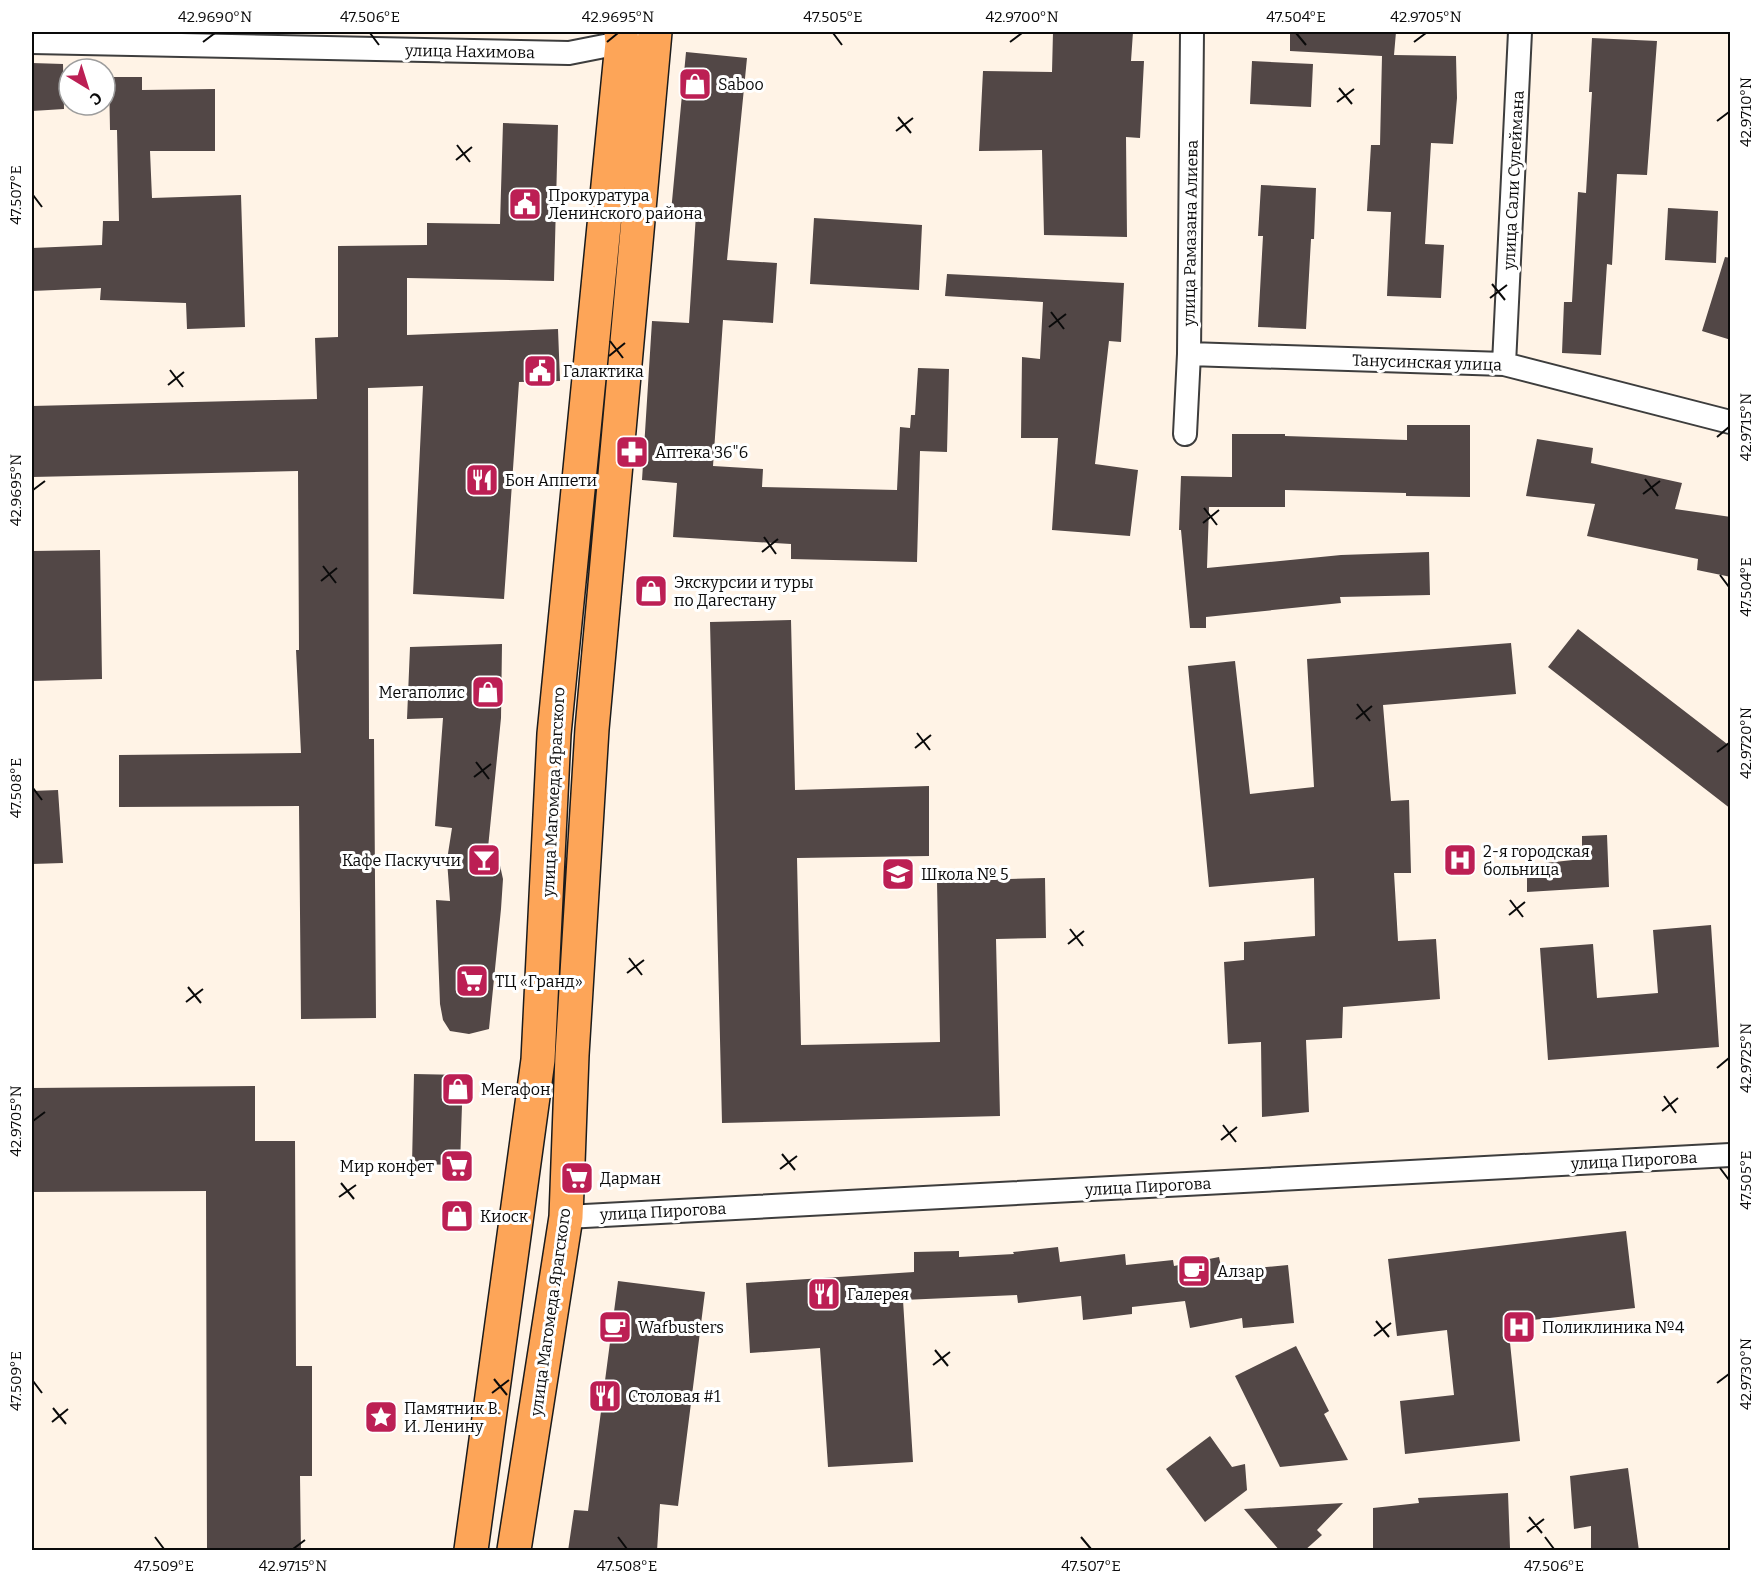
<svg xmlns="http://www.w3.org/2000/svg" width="1762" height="1582" font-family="Bitter,serif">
<rect width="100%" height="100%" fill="#fff3e6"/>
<!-- building -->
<path fill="#524746" d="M1053,32H1133L1131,61H1144L1140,138L1126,137L1127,237L1044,235L1042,150L979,151L983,71L1052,72Z
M1290,32H1396L1394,55L1456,56L1457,98L1453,144L1431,143L1425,244L1444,245L1441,298L1387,296L1391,212L1367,211L1371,145H1380L1382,56L1290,51Z
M1592,38L1657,41L1647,175L1617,174L1612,265L1607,264L1601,355L1562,353L1564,302H1572L1578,192L1586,193L1592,92H1589Z
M686,52L747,58L727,260L777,263L773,323L723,320L713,466L763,469L762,487L897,490L900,427L910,428L911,415H915L918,368L949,369L947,452L920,451L917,562L791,559V544L673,537L677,483L642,480L652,321L689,323L696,214L671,212Z
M1252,61L1313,64L1311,107L1250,104Z
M32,63L63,64L64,109L32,111Z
M109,77H142V90L215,89V151H150L152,198L241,195L245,327L187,329L186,303L100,300L101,288L32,291V248L102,245L103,221H119L117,130H110Z
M503,123L558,125L554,281L407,278V335L558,329L560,381L519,382L504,599L413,594L423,386L368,388L369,739H374L376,1018L301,1019L299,806L119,807V755L301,753L296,650H299L298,471L32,477V406L317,399L315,338L338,337V246L427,245V223L500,224Z
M1261,185L1316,188L1314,239H1311L1306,329L1258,327L1263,236H1258Z
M1668,208L1718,211L1716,263L1665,260Z
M814,218L922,225L919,290L810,284Z
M1725,257L1731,258V340L1702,331Z
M947,274L1124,283L1121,342L1109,341L1095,464L1138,470L1130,536L1052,530L1058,438H1021L1022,357L1040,359L1043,302L945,296Z
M1407,425H1470V497L1406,496V493L1285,490V507H1209L1207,568L1341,555L1429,552L1430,595L1340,597L1341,603L1206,617V628H1190L1181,530H1179L1181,476L1232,477V434H1285V436L1407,440Z
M1537,439L1593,448L1591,463L1682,483L1675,509L1731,517V577L1697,570L1698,559L1587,536L1595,504L1526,496Z
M100,550L102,679L32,681V551Z
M791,620L795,790L929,786V856L797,858L801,1045L940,1042L937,881L1045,878L1046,938L996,939L1000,1116L722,1123L710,622Z
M1578,629L1731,747V809L1548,667Z
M1511,643L1516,694L1383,705L1391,801L1409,800L1411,873H1394L1398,941L1436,939L1440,999L1343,1007L1342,1038L1306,1040L1309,1112L1262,1117L1261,1042L1228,1044L1224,962L1244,960V942L1315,936L1314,878L1209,887L1188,666L1235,661L1250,794L1314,787L1307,659Z
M502,644L501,718L488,848L499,861L503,879L501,909L489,1029L469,1034L450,1031L443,1020L440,1004L436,900L450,901L447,860L452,828L435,826L443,718L407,719L410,647Z
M58,790L63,863L32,864V791Z
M1607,835L1609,887L1527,892V865L1582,859V836Z
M1711,925L1719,1047L1548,1060L1540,948L1593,944L1597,998L1658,993L1653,930Z
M414,1074L463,1075L460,1165L412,1164Z
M255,1086V1141H295L296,1366H312V1476H300L301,1551H207L206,1191L32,1192V1088Z
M1626,1231L1635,1308L1508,1323L1520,1441L1405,1454L1400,1401L1454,1395L1447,1330L1397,1336L1388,1259Z
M1058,1247L1060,1262L1125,1254L1126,1265L1173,1260L1174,1266L1219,1257L1222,1271L1288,1265L1294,1323L1243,1328L1242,1318L1190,1328L1185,1301L1132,1307V1314L1083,1320L1081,1296L1018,1303L1017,1295L903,1300L913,1462L828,1467L820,1348L750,1353L746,1283L914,1272V1252L959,1251V1257L1014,1254L1013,1252Z
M618,1281L705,1292L678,1506L660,1504L657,1551H568L574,1510L588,1511Z
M1296,1346L1329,1411L1324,1414L1348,1460L1280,1467L1235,1376Z
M1210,1436L1232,1467L1245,1464L1247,1490L1205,1522L1166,1469Z
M1628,1468L1639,1551H1591V1526L1574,1529L1570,1476Z
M1508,1493L1510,1548L1474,1551H1373V1508L1419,1503L1418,1498Z
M1343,1503L1317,1530L1322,1535L1304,1551H1280L1244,1509Z"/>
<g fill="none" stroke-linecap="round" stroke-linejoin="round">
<!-- minor casing -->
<g stroke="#3d3d3d" stroke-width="26">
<path id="minor" d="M32,42L569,53L635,40
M1189,354L1504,364L1730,422
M1504,364L1520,32
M1185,434L1189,354L1192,32
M566,1217L1730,1155"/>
</g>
<!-- primary casing -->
<g stroke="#1b1b1b" stroke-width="36">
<path id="primary" d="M471,1550L538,1060L554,734L622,43L621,32
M514,1550L566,1217L572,1055L592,729L655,32"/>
</g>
<!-- minor -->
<use href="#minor" stroke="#fff" stroke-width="22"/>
<!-- primary -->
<use href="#primary" stroke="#fda558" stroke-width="33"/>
</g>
<!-- ticks -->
<path fill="none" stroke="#0a0a0a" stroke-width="2" d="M370,33L379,45M833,33L842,45M1296,33L1306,45M203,42L215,33M607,42L618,33M1010,42L1022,33M1414,42L1426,33M1339,88L1352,104M1337,102L1354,89M898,117L911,133M1717,121L1729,112M896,131L913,118M457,145L470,162M456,160L472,147M33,195L42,207M1492,284L1505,300M1490,298L1507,285M1051,312L1064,329M1049,327L1066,314M610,341L623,358M609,356L625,343M170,370L183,387M168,385L184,372M1717,437L1729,427M1645,479L1658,496M33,490L45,481M1643,494L1660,481M1204,508L1217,525M1203,523L1219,510M764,537L776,554M762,552L778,539M323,566L336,583M1720,575L1729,587M321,581L337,568M1357,704L1370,721M1356,719L1372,706M917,733L930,750M915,748L931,735M1717,752L1729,743M476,762L489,779M474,777L491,764M33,788L42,800M1510,900L1523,917M1509,915L1525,902M1070,929L1083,946M1068,944L1084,931M629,958L642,975M627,973L644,960M188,987L201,1003M186,1002L203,989M1717,1068L1729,1058M1664,1096L1676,1113M1662,1111L1678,1098M33,1121L45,1112M1223,1125L1236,1142M1221,1140L1237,1127M782,1154L795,1170M1720,1168L1729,1180M780,1169L797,1156M341,1183L354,1199M339,1197L356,1185M1376,1321L1389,1337M1374,1336L1391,1323M935,1350L948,1366M933,1365L950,1352M494,1379L507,1395M33,1381L42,1393M1717,1383L1729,1374M492,1393L509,1380M53,1408L66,1424M52,1422L68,1409M1529,1517L1542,1533M1527,1532L1544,1519M155,1537L164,1549M618,1537L627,1549M1081,1537L1091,1549M1545,1537L1554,1549M293,1549L305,1540"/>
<!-- icons -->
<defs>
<g id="shop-square" transform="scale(1.725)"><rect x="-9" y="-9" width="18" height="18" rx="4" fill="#bc1f54" stroke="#fff"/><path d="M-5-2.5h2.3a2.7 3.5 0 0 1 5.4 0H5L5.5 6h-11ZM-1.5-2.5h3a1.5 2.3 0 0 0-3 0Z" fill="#fff"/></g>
<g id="civic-square" transform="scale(1.725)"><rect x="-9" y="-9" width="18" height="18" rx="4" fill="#bc1f54" stroke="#fff"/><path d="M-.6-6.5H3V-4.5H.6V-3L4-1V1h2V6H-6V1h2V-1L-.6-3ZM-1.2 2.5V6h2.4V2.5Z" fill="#fff"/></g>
<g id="pharmacy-square" transform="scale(1.725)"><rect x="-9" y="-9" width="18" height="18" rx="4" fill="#bc1f54" stroke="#fff"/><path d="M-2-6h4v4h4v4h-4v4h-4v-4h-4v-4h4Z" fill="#fff"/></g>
<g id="restaurant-square" transform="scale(1.725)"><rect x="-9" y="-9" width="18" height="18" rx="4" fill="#bc1f54" stroke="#fff"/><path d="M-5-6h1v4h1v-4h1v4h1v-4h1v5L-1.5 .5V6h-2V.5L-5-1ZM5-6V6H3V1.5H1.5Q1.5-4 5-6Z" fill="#fff"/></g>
<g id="bar-square" transform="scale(1.725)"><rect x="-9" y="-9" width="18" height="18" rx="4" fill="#bc1f54" stroke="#fff"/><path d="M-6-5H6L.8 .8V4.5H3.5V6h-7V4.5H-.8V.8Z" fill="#fff"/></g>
<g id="hospital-square" transform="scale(1.725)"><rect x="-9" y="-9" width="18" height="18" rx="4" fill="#bc1f54" stroke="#fff"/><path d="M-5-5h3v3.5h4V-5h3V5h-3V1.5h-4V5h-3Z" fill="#fff"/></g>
<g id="school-square" transform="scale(1.725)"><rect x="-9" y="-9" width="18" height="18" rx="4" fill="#bc1f54" stroke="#fff"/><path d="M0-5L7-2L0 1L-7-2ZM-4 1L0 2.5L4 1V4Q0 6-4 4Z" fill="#fff"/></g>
<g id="supermarket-square" transform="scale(1.725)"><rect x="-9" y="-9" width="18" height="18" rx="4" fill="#bc1f54" stroke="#fff"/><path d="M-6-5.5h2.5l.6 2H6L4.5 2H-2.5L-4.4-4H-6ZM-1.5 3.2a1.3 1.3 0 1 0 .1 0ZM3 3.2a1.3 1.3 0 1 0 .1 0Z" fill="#fff"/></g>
<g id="cafe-square" transform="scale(1.725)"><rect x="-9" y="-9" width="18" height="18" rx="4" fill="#bc1f54" stroke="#fff"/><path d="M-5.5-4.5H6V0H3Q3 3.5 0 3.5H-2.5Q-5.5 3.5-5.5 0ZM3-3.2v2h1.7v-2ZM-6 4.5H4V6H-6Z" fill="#fff"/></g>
<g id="sight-square" transform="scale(1.725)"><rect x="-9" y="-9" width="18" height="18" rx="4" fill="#bc1f54" stroke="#fff"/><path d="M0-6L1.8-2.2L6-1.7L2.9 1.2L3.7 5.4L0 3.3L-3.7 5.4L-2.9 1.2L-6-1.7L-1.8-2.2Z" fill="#fff"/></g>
</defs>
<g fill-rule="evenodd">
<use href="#shop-square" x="695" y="84"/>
<use href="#civic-square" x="525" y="204"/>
<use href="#civic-square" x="540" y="371"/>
<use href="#pharmacy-square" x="632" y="452"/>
<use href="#restaurant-square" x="482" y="480"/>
<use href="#shop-square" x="651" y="591"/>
<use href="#shop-square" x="488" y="692"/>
<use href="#bar-square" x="484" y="860"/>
<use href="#hospital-square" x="1460" y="860"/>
<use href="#school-square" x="898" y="874"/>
<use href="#supermarket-square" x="472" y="981"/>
<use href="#shop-square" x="458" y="1089"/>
<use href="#supermarket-square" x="457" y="1166"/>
<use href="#supermarket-square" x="577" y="1178"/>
<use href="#shop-square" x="457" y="1216"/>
<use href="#cafe-square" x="1194" y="1271"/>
<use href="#restaurant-square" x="824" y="1294"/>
<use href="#cafe-square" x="615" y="1327"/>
<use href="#hospital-square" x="1519" y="1327"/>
<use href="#restaurant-square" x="605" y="1396"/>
<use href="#sight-square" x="381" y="1417"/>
</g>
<g text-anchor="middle" stroke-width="6" stroke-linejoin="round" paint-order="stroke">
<!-- street labels -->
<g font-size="16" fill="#0a0a0a" stroke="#fff">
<text transform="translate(470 51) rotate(1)" y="6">улица Нахимова</text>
<text transform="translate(1513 180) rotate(-87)" y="6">улица Сали Сулеймана</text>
<text transform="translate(1190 233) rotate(-89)" y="6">улица Рамазана Алиева</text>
<text transform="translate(1427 362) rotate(2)" y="6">Танусинская улица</text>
<text transform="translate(553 792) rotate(-87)" y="6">улица Магомеда Ярагского</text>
<text transform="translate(1634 1160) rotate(-3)" y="6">улица Пирогова</text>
<text transform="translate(1148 1186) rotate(-3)" y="6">улица Пирогова</text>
<text transform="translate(663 1211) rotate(-3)" y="6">улица Пирогова</text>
<text transform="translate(550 1312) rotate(-82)" y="6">улица Магомеда Ярагского</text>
</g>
<!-- poi labels -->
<g font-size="16" fill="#0a0a0a" stroke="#fff" text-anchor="start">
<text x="718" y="90">Saboo</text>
<text x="548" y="201">Прокуратура<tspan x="548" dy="18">Ленинского района</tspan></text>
<text x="563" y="377">Галактика</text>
<text x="655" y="458">Аптека 36"6</text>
<text x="505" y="486">Бон Аппети</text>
<text x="674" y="588">Экскурсии и туры<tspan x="674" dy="18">по Дагестану</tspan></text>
<text x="465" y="698" text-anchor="end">Мегаполис</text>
<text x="1483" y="857">2-я городская<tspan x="1483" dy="18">больница</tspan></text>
<text x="461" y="866" text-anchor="end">Кафе Паскуччи</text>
<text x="921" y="880">Школа № 5</text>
<text x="495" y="987">ТЦ «Гранд»</text>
<text x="481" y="1095">Мегафон</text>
<text x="434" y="1172" text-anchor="end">Мир конфет</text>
<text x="600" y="1184">Дарман</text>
<text x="480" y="1222">Киоск</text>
<text x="1217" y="1277">Алзар</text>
<text x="847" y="1300">Галерея</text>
<text x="638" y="1333">Wafbusters</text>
<text x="1542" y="1333">Поликлиника №4</text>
<text x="628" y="1402">Столовая #1</text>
<text x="404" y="1414">Памятник В.<tspan x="404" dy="18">И. Ленину</tspan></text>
</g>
</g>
<!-- border -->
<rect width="1762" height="1582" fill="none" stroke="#ffffff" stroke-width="66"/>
<!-- north arrow -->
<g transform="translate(87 87) rotate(142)"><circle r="28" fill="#ffffff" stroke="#9d9d9d" stroke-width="1.5"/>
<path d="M0-4.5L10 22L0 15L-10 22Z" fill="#bc1f54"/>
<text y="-9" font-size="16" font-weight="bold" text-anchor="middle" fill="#0a0a0a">С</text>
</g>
<rect x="33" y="33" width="1696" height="1516" fill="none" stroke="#0a0a0a" stroke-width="2"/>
<g font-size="15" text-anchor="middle" fill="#0a0a0a">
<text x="215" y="22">42.9690°N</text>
<text x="370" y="22">47.506°E</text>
<text x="618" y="22">42.9695°N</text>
<text x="833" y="22">47.505°E</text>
<text x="1022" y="22">42.9700°N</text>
<text x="1296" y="22">47.504°E</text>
<text x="1426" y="22">42.9705°N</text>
<text transform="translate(1746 112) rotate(-90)" y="5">42.9710°N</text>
<text transform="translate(16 195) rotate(-90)" y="5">47.507°E</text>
<text transform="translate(1746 427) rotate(-90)" y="5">42.9715°N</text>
<text transform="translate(16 490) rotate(-90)" y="5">42.9695°N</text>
<text transform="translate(1746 587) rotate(-90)" y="5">47.504°E</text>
<text transform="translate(1746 743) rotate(-90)" y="5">42.9720°N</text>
<text transform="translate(16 788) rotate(-90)" y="5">47.508°E</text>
<text transform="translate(1746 1058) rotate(-90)" y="5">42.9725°N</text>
<text transform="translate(16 1121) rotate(-90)" y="5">42.9705°N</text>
<text transform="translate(1746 1180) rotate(-90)" y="5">47.505°E</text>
<text transform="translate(1746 1374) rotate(-90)" y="5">42.9730°N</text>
<text transform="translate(16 1381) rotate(-90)" y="5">47.509°E</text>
<text x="164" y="1571">47.509°E</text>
<text x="293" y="1571">42.9715°N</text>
<text x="627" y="1571">47.508°E</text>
<text x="1091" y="1571">47.507°E</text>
<text x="1554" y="1571">47.506°E</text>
</g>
</svg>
